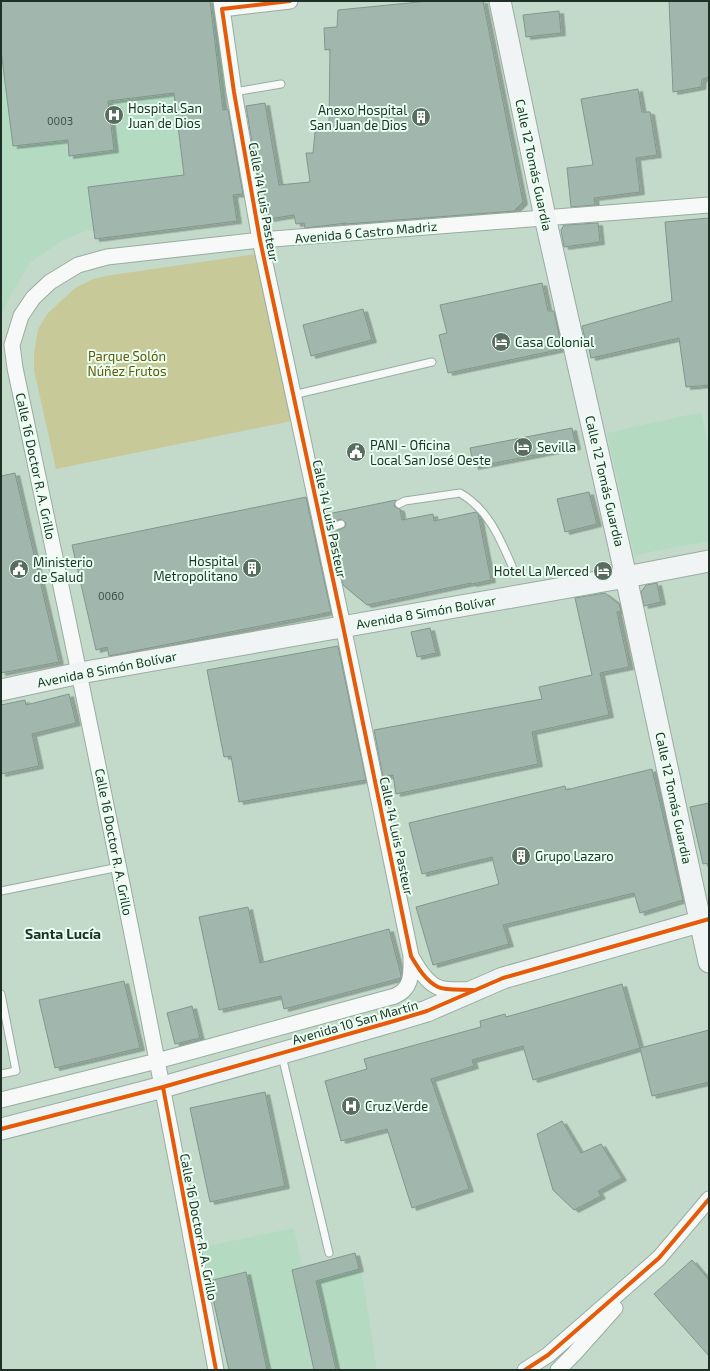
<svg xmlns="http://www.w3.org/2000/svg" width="710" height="1371" font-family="'Exo 2',sans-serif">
<defs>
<filter id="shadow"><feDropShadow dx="4.5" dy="2.5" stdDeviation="0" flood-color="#0004"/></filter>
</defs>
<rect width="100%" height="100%" fill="#c3dacb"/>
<!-- built -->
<path fill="#b4dac2" d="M1,1H213L239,217L152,228L86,231L63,240L30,263L10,296L1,317Z
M701,412L709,449V541L634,555L607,433Z
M294,1228L302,1266L357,1253L364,1286L377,1370H228L203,1247Z"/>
<!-- green -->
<path fill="#c8c998" d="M256,254L292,421L56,469L34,370V353L38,329L48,313L75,288L91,280L105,276Z"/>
<!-- building -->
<path fill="#a1b6ad" stroke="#82968d" filter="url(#shadow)" d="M1,1H210L223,110L228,109L243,194L233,195L237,221L95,239L88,187L184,175L174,93L108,101L114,150L69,156L68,140L13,146L1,50Z
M429,1H483L523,202L514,211L346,224V223L305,228L304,223L296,224L294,215L269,219L264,190L260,191L246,106L265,103L279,185L310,182L306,153H313L316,123L329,124L330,49L325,50L324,28L337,27L338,10Z
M669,1H709V77L702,79L701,87L673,92Z
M559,11L561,33L526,37L523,15Z
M638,89L642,112H650L657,155L636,158L640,192L594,198L595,205L571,207L567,168L593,165L581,99Z
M709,218V385L686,387L679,338L591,358L588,344H586L582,326L672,301L665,222Z
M598,223L600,242L564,247L561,230L564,225Z
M542,283L548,311H554L562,349L448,373L439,335L447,333L440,305Z
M363,309L372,340L311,356L303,325Z
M572,428L576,447L474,467L470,448Z
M15,473L59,662L1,673V476Z
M589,492L597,524L565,532L557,499Z
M306,497L331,612L109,656L107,647L96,650L72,545Z
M396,500L394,506L397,508L400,509L402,520L433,514L434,521L476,512L478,514L491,580L472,584L471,583L367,605L343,585L332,533L345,527L346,523L341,519L330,523L328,514Z
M657,583L661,602L644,606L641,592L646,585Z
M605,593L619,604L621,611L617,612L629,667L600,673L609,715L532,732L538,764L396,794L393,775L383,777L374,730L542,699L539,687L592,675L575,598Z
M430,628L436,653L417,657L411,632Z
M338,646L366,780L239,802L231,756L224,757L207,670Z
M69,694L76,723L32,734L39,766L1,774V705L25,700L26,705Z
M652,769L683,900L640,913L634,893L503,925L509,944L433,965L416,907L499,884L492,857L422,874L409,823L565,786L566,790Z
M709,803V863L703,864L690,807Z
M248,907L260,963L389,929L401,975V978L284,1009L281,996L219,1010L199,917Z
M124,981L140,1048L55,1068L39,1000Z
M622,984L640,1048L533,1080L523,1046L472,1060L474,1066L431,1079L469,1189L412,1208L387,1129L341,1141L325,1081L367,1069L364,1059L481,1027L480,1021L505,1014L506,1017Z
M192,1006L200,1038L175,1044L167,1013Z
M709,1030V1082L652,1096L640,1048Z
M265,1092L285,1186L210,1202L190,1108Z
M562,1121L581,1153L601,1144L622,1178L598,1191L601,1196L574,1210L553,1190L537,1134Z
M355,1253L359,1269L316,1281L336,1370H314L292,1270Z
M692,1260L709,1280V1356L654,1294Z
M246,1272L267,1370H229L209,1281Z"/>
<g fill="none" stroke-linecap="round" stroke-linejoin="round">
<!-- lane casing -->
<g stroke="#99aca0" stroke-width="9">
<path id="lane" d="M234,92L281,84
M293,395L432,362
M399,504L405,501L460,493C488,509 500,538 512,566
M322,531L341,524
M1,891L119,867
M1,994L16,1071L1,1074
M282,1056L329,1253"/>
</g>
<!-- street casing -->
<g stroke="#99aca0" stroke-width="17">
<path id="street" d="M221,1L234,92L260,240L343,626L411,956C417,967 427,984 440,988C449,991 461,989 471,990
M222,9L290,1
M1,1100L157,1061L395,996C413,988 411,973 411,956
M216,1370C154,1035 86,701 15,368L12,345L21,316L33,298L50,282L78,265L107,257L260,240L709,205
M525,1370L548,1355L659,1258L709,1199
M558,1370L574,1354L615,1308"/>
</g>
<!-- secondary casing -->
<g stroke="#99aca0" stroke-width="23">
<path id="secondary" d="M500,1L545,217L626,577L709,962
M1,690L80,673L626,577L709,561
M1,1129L163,1087L394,1021L427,1011L503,978L709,919"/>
</g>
<!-- lane -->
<use href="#lane" stroke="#f6f9f7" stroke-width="7"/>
<!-- street -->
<use href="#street" stroke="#f6f9f7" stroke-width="15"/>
<!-- secondary -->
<use href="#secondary" stroke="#f1f4f4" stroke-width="21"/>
<!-- cycleway casing -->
<g stroke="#e9fff1" stroke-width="6">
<path id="cycleway" d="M290,1L222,9L234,92L260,240L343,626L411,956C418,968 426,981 438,987C446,991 464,989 473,990
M163,1087L216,1370
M1,1129L163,1087L394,1021L427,1011L503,978L709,919
M525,1370L548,1355L659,1258L709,1199"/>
</g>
<!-- cycleway -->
<use href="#cycleway" stroke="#e8590c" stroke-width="4"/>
</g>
<!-- icons -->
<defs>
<g id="hospital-disc" transform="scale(1)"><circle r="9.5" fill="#586c60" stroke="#e9fff1"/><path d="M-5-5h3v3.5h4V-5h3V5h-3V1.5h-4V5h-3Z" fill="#fff"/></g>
<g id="building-disc" transform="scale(1)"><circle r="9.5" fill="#586c60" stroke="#e9fff1"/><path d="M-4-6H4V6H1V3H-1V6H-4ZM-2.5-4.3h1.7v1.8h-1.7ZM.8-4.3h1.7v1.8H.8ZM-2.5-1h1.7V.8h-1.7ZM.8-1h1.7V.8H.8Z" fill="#fff"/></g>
<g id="hotel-disc" transform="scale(1)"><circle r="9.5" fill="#586c60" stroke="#e9fff1"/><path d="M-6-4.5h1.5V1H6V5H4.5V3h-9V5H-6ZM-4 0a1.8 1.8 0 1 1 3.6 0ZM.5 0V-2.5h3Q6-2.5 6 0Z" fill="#fff"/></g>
<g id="civic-disc" transform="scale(1)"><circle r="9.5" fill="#586c60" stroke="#e9fff1"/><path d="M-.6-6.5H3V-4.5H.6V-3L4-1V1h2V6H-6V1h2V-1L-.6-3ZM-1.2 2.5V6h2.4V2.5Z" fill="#fff"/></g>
</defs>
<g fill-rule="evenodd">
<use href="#hospital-disc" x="114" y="115"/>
<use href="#building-disc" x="421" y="117"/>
<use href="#hotel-disc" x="501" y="342"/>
<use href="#hotel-disc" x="523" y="447"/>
<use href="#civic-disc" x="356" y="452"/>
<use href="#building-disc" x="252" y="568"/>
<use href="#civic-disc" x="19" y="569"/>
<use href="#hotel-disc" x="603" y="571"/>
<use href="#building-disc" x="521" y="856"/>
<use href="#hospital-disc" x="351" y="1106"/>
</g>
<g text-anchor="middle" stroke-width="4" stroke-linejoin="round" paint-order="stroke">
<!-- number labels -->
<g font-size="11" fill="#405248">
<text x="60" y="125">0003</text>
<text x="111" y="600">0060</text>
</g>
<!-- poi labels -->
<g font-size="13" fill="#1f3026" stroke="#e9fff1" text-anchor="start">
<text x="128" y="113">Hospital San<tspan x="128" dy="15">Juan de Dios</tspan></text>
<text x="407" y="115" text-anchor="end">Anexo Hospital<tspan x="407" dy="15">San Juan de Dios</tspan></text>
<text x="515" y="347">Casa Colonial</text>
<text x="370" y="450">PANI - Oficina<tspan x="370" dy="15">Local San José Oeste</tspan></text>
<text x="537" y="452">Sevilla</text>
<text x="238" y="566" text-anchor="end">Hospital<tspan x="238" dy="15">Metropolitano</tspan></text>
<text x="33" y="567">Ministerio<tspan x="33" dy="15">de Salud</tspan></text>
<text x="589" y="576" text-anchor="end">Hotel La Merced</text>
<text x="535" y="861">Grupo Lazaro</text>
<text x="365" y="1111">Cruz Verde</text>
</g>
<!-- street labels -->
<g font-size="13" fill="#1f3026" stroke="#e9fff1">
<text transform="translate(534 165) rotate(78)" y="5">Calle 12 Tomás Guardia</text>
<text transform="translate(264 202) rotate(80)" y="5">Calle 14 Luis Pasteur</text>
<text transform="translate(366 232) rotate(-5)" y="5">Avenida 6 Castro Madriz</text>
<text transform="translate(36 466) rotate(78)" y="5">Calle 16 Doctor R. A. Grillo</text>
<text transform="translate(605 481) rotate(77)" y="5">Calle 12 Tomás Guardia</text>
<text transform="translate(330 519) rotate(78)" y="5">Calle 14 Luis Pasteur</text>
<text transform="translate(426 612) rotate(-10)" y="5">Avenida 8 Simón Bolívar</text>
<text transform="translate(107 669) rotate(-11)" y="5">Avenida 8 Simón Bolívar</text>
<text transform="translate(674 798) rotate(78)" y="5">Calle 12 Tomás Guardia</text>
<text transform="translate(397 836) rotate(78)" y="5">Calle 14 Luis Pasteur</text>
<text transform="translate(114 842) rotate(79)" y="5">Calle 16 Doctor R. A. Grillo</text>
<text transform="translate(355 1022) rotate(-16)" y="5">Avenida 10 San Martín</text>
<text transform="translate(199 1227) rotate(79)" y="5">Calle 16 Doctor R. A. Grillo</text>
</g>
<!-- park labels -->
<g font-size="13" fill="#675705" stroke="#e9fff1">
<text x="127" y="361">Parque Solón<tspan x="127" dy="15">Núñez Frutos</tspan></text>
</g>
<!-- neighbourhood labels -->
<g font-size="14" font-weight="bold" fill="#1f3026" stroke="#e9fff1">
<text x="63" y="939">Santa Lucía</text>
</g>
</g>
<!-- border -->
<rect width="710" height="1371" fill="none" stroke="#1f3026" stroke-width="4"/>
</svg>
